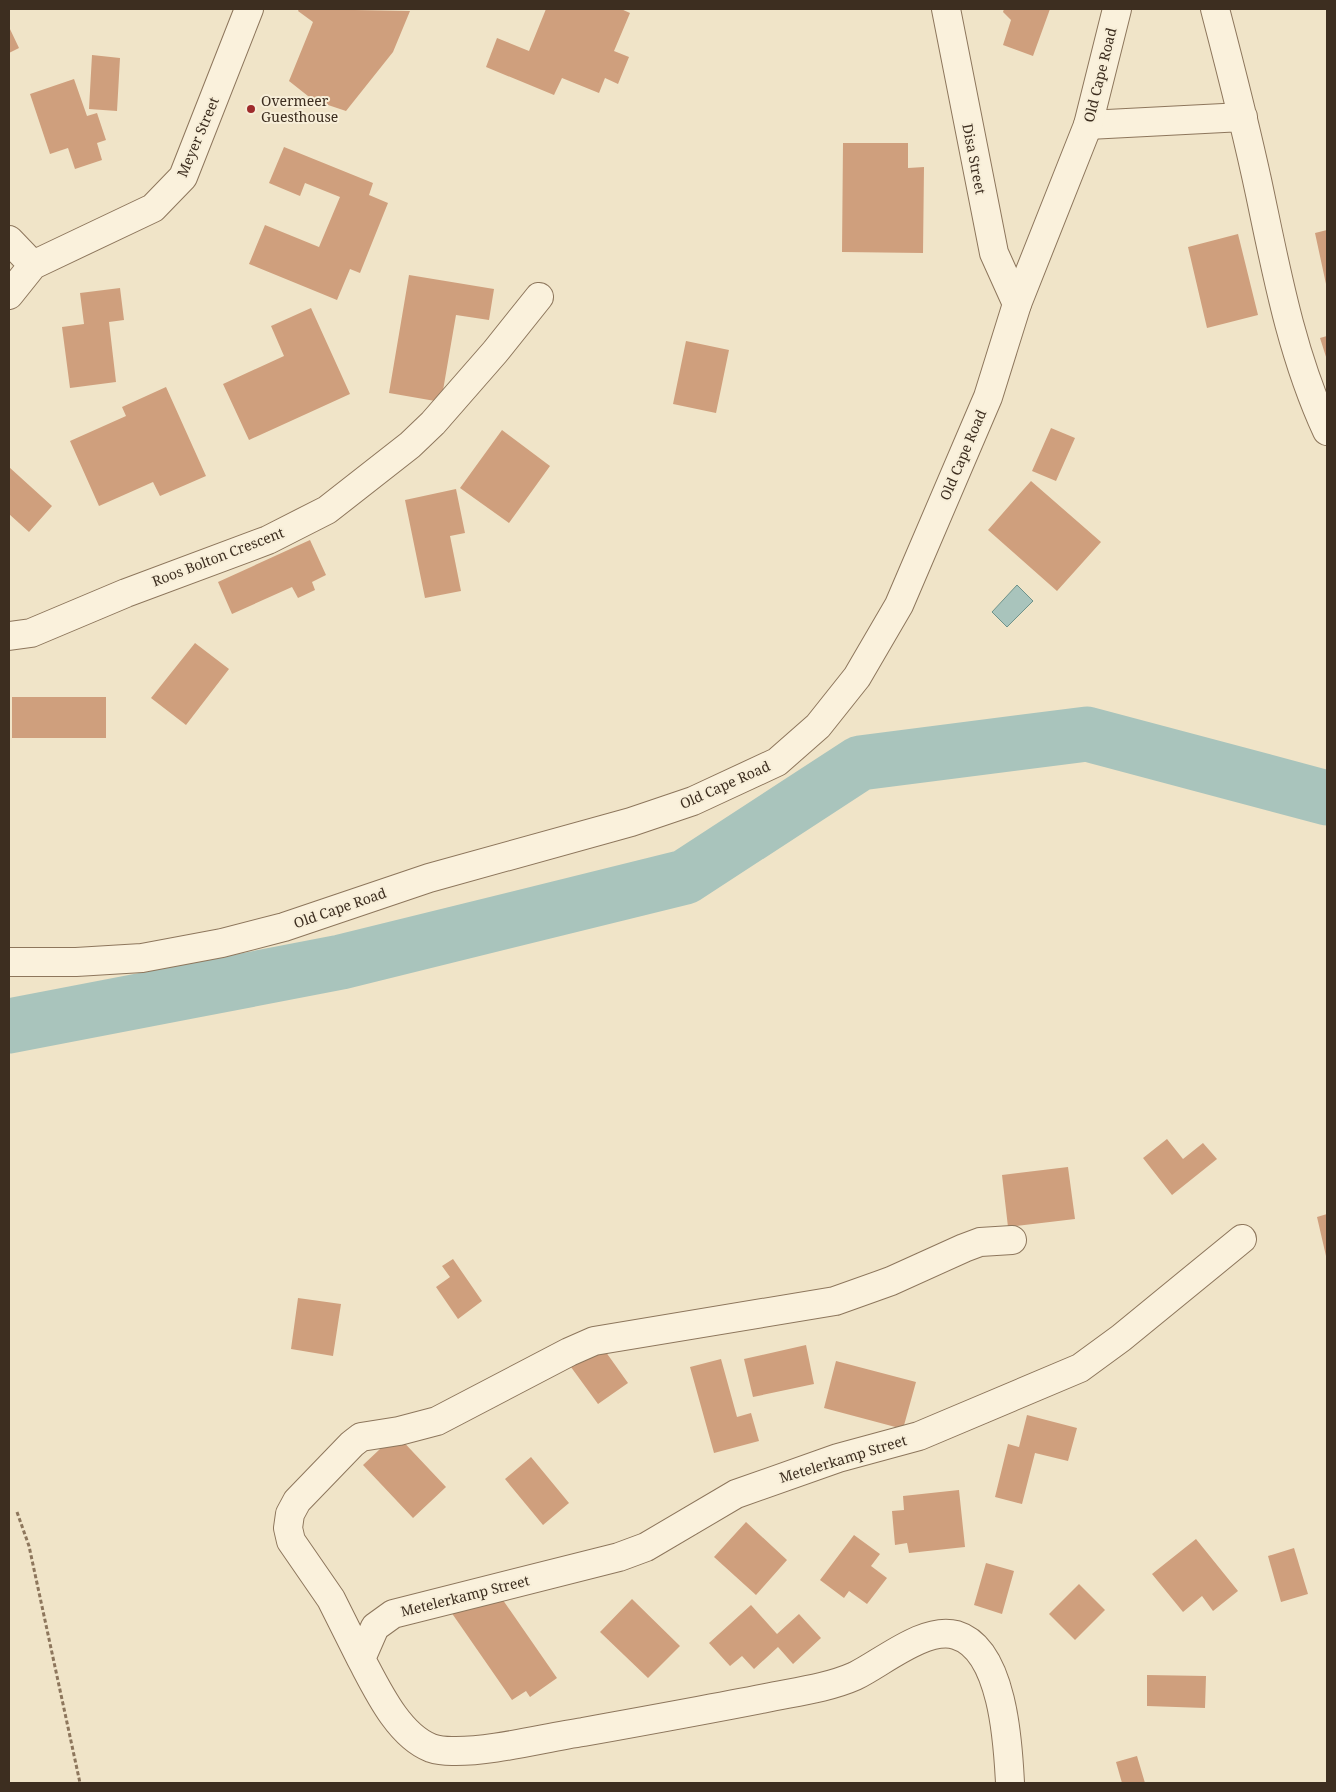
<svg xmlns="http://www.w3.org/2000/svg" width="1336" height="1792" font-family="'Noto Serif',serif">
<rect width="100%" height="100%" fill="#f0e4c8"/>
<!-- water -->
<path fill="#a9c4bc" stroke="#6f938a" d="M1017,585L1033,601L1007,627L992,612Z"/>
<g fill="none" stroke-linecap="round" stroke-linejoin="round">
<!-- river -->
<path stroke="#a9c4bc" stroke-width="55" d="M9,1026L341,962L685,877L860,763L1087,734L1327,798"/>
</g>
<!-- building -->
<path fill="#cf9f7d" d="M299,9L410,11L393,52L346,111L313,100L289,81L313,22L298,11Z
M546,9H621L630,13L614,51L629,57L618,84L605,78L599,93L562,78L554,95L486,67L497,38L529,51Z
M1004,9H1050L1033,56L1003,45L1011,20L1003,12Z
M9,27L19,48L9,53Z
M92,55L120,58L117,111L89,109Z
M74,79L87,116L97,113L106,140L97,143L102,160L75,169L68,148L50,154L30,94Z
M843,143H908V168L924,167L923,253L842,252Z
M284,147L373,183L369,195L388,203L360,273L350,269L337,300L249,264L265,225L319,247L340,197L305,183L300,196L269,183Z
M1327,230V284H1326L1315,233Z
M1238,234L1258,315L1207,328L1188,247Z
M409,275L494,289L489,320L456,315L441,402L389,393Z
M120,288L124,320L109,322L116,382L70,388L62,327L84,324L80,293Z
M311,308L350,394L249,440L223,384L284,356L271,326Z
M1327,336V360L1320,338Z
M686,341L729,350L716,413L673,404Z
M166,387L206,476L160,496L153,482L99,506L70,441L126,416L122,407Z
M1051,428L1075,438L1056,481L1032,471Z
M502,430L550,466L509,523L460,488Z
M9,467L52,506L29,532L9,514Z
M1031,481L1101,542L1057,591L988,530Z
M456,489L465,533L450,536L461,591L425,598L405,500Z
M310,540L326,575L312,582L315,590L298,598L292,587L232,614L218,582Z
M195,643L229,669L186,725L151,698Z
M12,697H106V738H12Z
M1167,1139L1183,1159L1203,1143L1217,1159L1172,1195L1143,1158Z
M1068,1167L1075,1219L1008,1227L1002,1175Z
M1327,1214V1255L1326,1256L1317,1217Z
M453,1259L482,1301L458,1319L436,1287L450,1277L442,1266Z
M298,1298L341,1304L333,1356L291,1349Z
M598,1341L628,1383L598,1404L568,1363Z
M806,1345L814,1384L753,1397L744,1359Z
M721,1359L737,1417L751,1413L759,1441L714,1453L690,1367Z
M836,1361L916,1382L903,1429L824,1408Z
M1027,1415L1077,1428L1068,1461L1035,1453L1022,1504L995,1497L1008,1444L1019,1447Z
M396,1434L446,1487L413,1518L363,1465Z
M531,1457L569,1503L543,1525L505,1479Z
M959,1490L965,1547L909,1553L907,1543L895,1545L892,1511L904,1510L903,1496Z
M746,1522L787,1560L756,1595L714,1557Z
M854,1535L880,1554L871,1566L887,1578L867,1604L849,1591L844,1598L820,1580Z
M1196,1539L1238,1591L1213,1611L1202,1596L1183,1612L1152,1574Z
M1294,1548L1308,1594L1281,1602L1268,1556Z
M986,1563L1014,1571L1002,1614L974,1605Z
M1079,1584L1105,1610L1075,1640L1049,1614Z
M496,1590L557,1678L530,1697L526,1691L512,1700L451,1612Z
M632,1599L680,1646L648,1678L600,1632Z
M751,1605L777,1634L799,1614L821,1638L793,1664L778,1647L754,1669L742,1656L730,1666L709,1643Z
M1147,1675L1206,1676L1205,1708L1147,1706Z
M1137,1756L1145,1783H1122L1116,1762Z"/>
<g fill="none" stroke-linecap="round" stroke-linejoin="round">
<!-- minor casing -->
<g stroke="#8d765c" stroke-width="30">
<path id="minor" d="M946,9L994,253L1017,304
M1215,9C1231,70 1247,132 1260,194C1277,275 1292,355 1327,431
M1088,125L1243,117
M9,240L33,265
M9,295L33,265L153,208L183,177L249,9
M9,636L31,633L126,593L268,540L327,510L410,445L433,423L495,352L539,297
M361,1659L331,1599L291,1541L288,1528L290,1514L297,1501L352,1444L361,1437L399,1431L437,1421L569,1352L594,1341L835,1301L891,1281L964,1248L980,1242L1012,1240
M1010,1783C1008,1743 1003,1649 956,1635C925,1626 882,1663 855,1676C828,1688 795,1692 766,1698C705,1710 644,1721 583,1732C543,1738 491,1752 452,1751C445,1751 437,1750 431,1748C398,1735 377,1689 361,1659L375,1627L393,1614L619,1557L646,1547L736,1494L838,1458L919,1436L1080,1368L1121,1338L1242,1239"/>
</g>
<!-- tertiary casing -->
<g stroke="#8d765c" stroke-width="30">
<path id="tertiary" d="M9,962H76L142,958L222,943L284,927L429,878L631,822L693,801L777,762L818,726L857,677L899,605L988,397L1017,304L1088,125L1117,9"/>
</g>
<!-- path -->
<path stroke="#8d765c" stroke-width="3" stroke-dasharray="4 2.5" stroke-linecap="butt" d="M17,1512L29,1546L80,1783"/>
<!-- minor -->
<use href="#minor" stroke="#faf1dc" stroke-width="28"/>
<!-- tertiary -->
<use href="#tertiary" stroke="#faf1dc" stroke-width="28"/>
</g>
<!-- markers -->
<circle fill="#9e2a2b" stroke="#f7eed8" stroke-width="2" cx="251" cy="109" r="5"/>
<g text-anchor="middle" stroke-width="4" stroke-linejoin="round" paint-order="stroke">
<!-- street labels -->
<g font-size="14" fill="#3d2e20" stroke="#f7eed8">
<text transform="translate(1100 75) rotate(-76)" y="5">Old Cape Road</text>
<text transform="translate(198 137) rotate(-67)" y="5">Meyer Street</text>
<text transform="translate(974 159) rotate(79)" y="5">Disa Street</text>
<text transform="translate(963 455) rotate(-67)" y="5">Old Cape Road</text>
<text transform="translate(218 557) rotate(-21)" y="5">Roos Bolton Crescent</text>
<text transform="translate(725 785) rotate(-24)" y="5">Old Cape Road</text>
<text transform="translate(340 908) rotate(-19)" y="5">Old Cape Road</text>
<text transform="translate(843 1459) rotate(-17)" y="5">Metelerkamp Street</text>
<text transform="translate(465 1596) rotate(-14)" y="5">Metelerkamp Street</text>
</g>
<!-- poi labels -->
<g font-size="14" fill="#3d2e20" stroke="#f7eed8" text-anchor="start">
<text x="261" y="106">Overmeer<tspan x="261" dy="16">Guesthouse</tspan></text>
</g>
</g>
<!-- border -->
<rect width="1336" height="1792" fill="none" stroke="#3d2e20" stroke-width="20"/>
</svg>
